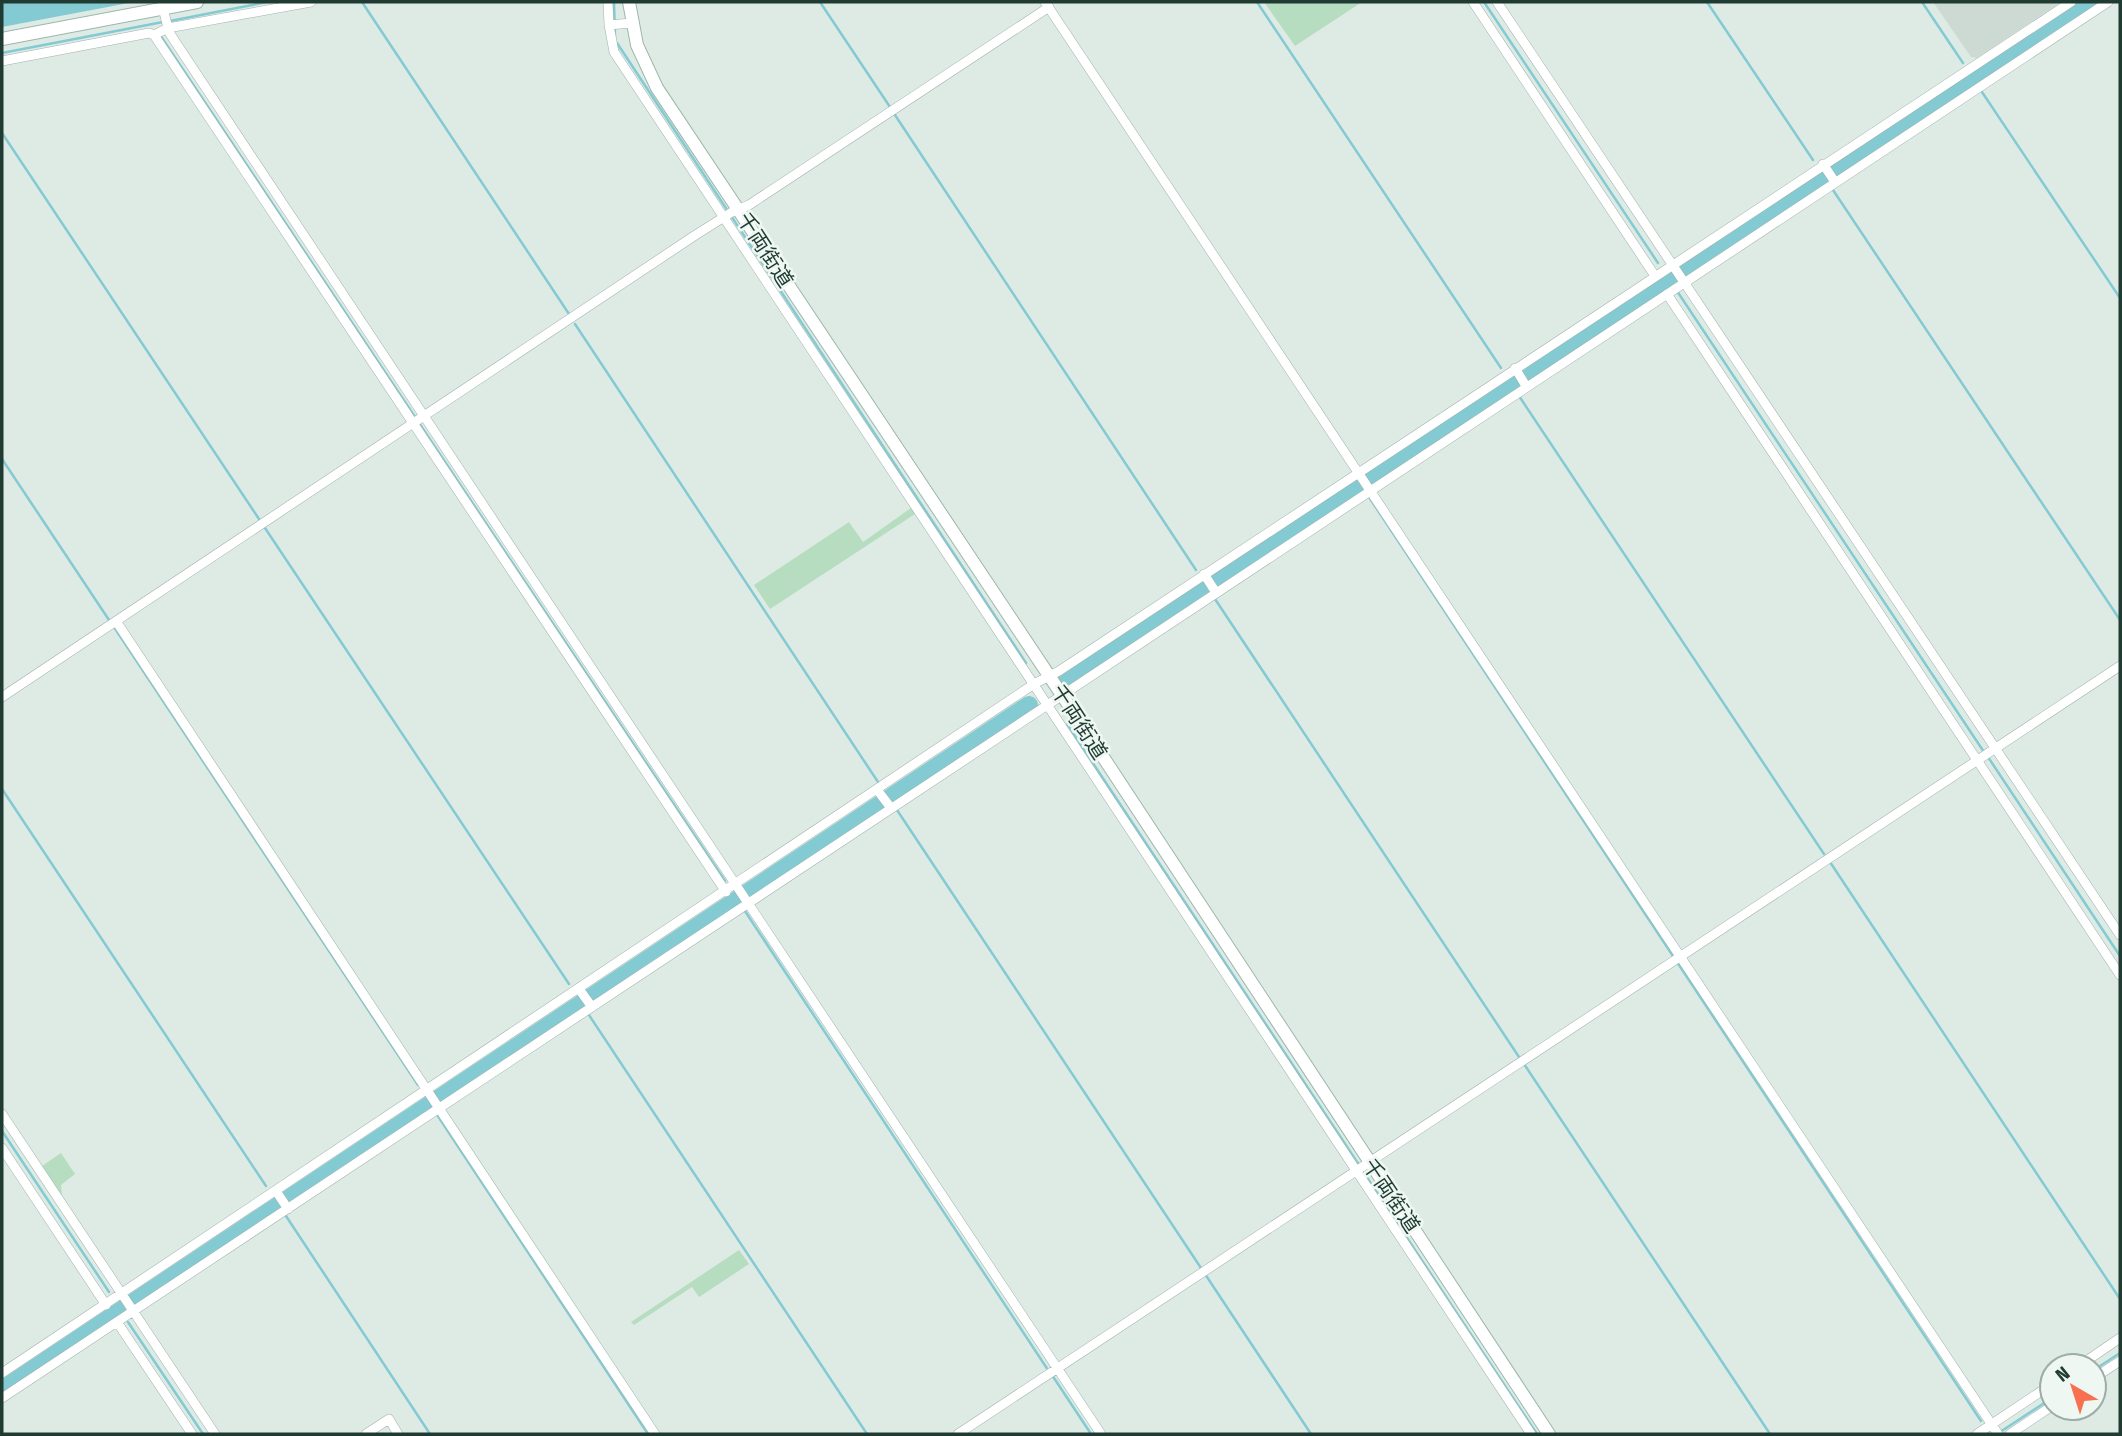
<svg xmlns="http://www.w3.org/2000/svg" width="2122" height="1436" font-family="'Fira Sans Condensed','Noto Sans JP',sans-serif">
<rect width="100%" height="100%" fill="#deebe5"/>
<!-- built -->
<path fill="#cddad3" d="M1933,2H2061L1977,58L1971,57Z"/>
<!-- green -->
<path fill="#b6ddbf" d="M1264,2H1362L1295,46Z
M911,508L915,514L770,609L754,585L849,522L863,542Z
M61,1153L75,1174L61,1185L62,1197L42,1166Z
M739,1250L749,1264L699,1297L692,1287L634,1325L631,1322Z"/>
<!-- water -->
<path fill="#84cad2" d="M2,2H134L2,27Z"/>
<g fill="none" stroke-linecap="round" stroke-linejoin="round">
<!-- stream -->
<path stroke="#84cad2" stroke-width="2.5" d="M362,2L569,314
M614,2L615,37
M820,2L890,107
M1257,2L1501,368
M1484,2L1658,263
M1707,2L1813,160
M1922,2L1963,63
M170,21L267,2
M160,35L415,417
M617,43L1026,663
M2,53L163,22
M1971,76L1977,84
M1982,92L2120,298
M895,115L1196,570
M2,133L259,519
M1822,176L1828,183
M1833,190L2120,620
M1667,277L1673,286
M1677,291L1984,752
M575,324L878,782
M1510,381L1516,390
M1519,396L1824,854
M419,423L725,881
M2,459L109,620
M1369,497L1673,956
M265,528L569,984
M1215,599L1519,1057
M114,627L418,1085
M1067,724L1359,1165
M1988,757L2120,956
M2,789L266,1186
M897,810L1201,1268
M1830,862L2120,1299
M735,896L1048,1370
M1677,962L1981,1421
M579,1000L867,1434
M1524,1064L1770,1434
M428,1101L648,1434
M2,1131L109,1292
M1362,1170L1537,1434
M277,1202L282,1209
M286,1216L430,1434
M1205,1274L1311,1434
M118,1307L123,1315
M128,1322L203,1434
M2094,1370L2120,1353
M1052,1375L1091,1434
M2000,1432L2052,1398"/>
<!-- river -->
<path stroke="#84cad2" stroke-width="18" d="M1067,679L2093,2
M2,1390L1029,705"/>
<!-- street casing -->
<g stroke="#a1b3ac" stroke-width="10">
<path id="street" d="M608,2L609,25
M1045,2L1998,1434
M1473,2L1655,276
M1497,2L2120,935
M163,8L169,32L176,43L1101,1434
M632,23L609,25L614,52L1531,1434
M154,35L726,892
M2,61L149,33L154,35L168,28L311,2
M1823,164L1835,182
M1667,294L2120,975
M1515,368L1526,386
M1204,574L1215,591
M116,621L655,1434
M2,697L694,236L732,212L749,205L1049,7
M878,791L891,808
M579,989L592,1007
M2,1114L215,1434
M2,1148L106,1305
M276,1191L288,1209
M117,1322L192,1434
M2079,1366L2120,1338
M2,1373L1034,684L1059,671L2071,2
M2094,1378L2120,1361
M2,1398L2108,2
M366,1434L389,1419L398,1434
M958,1434L2120,666
M1977,1434L2052,1384
M2010,1434L2052,1406"/>
</g>
<!-- secondary casing -->
<g stroke="#9db7ac" stroke-width="14">
<path id="secondary" d="M629,2L637,45L657,88L1082,725L1549,1434
M2,39L197,2"/>
</g>
<!-- street -->
<use href="#street" stroke="#fff" stroke-width="9"/>
<!-- secondary -->
<use href="#secondary" stroke="#fff" stroke-width="12"/>
</g>
<g text-anchor="middle" stroke-width="5" stroke-linejoin="round" paint-order="stroke">
<!-- street labels -->
<g font-size="21" fill="#1f3b32" stroke="#eff7f3">
<text transform="translate(765 250) rotate(57)" y="7">千両街道</text>
<text transform="translate(1079 722) rotate(57)" y="7">千両街道</text>
<text transform="translate(1391 1196) rotate(56)" y="7">千両街道</text>
</g>
</g>
<!-- border -->
<rect width="2122" height="1436" fill="none" stroke="#1f3b32" stroke-width="7"/>
<!-- north arrow -->
<g transform="translate(2073 1387) rotate(321)"><circle r="33" fill="#eff7f3" stroke="#9caca6" stroke-width="2"/>
<path d="M0-5L12 26L0 18L-12 26Z" fill="#f77150"/>
<text y="-10" font-size="19" font-weight="bold" text-anchor="middle" fill="#1f3b32">N</text>
</g>
</svg>
